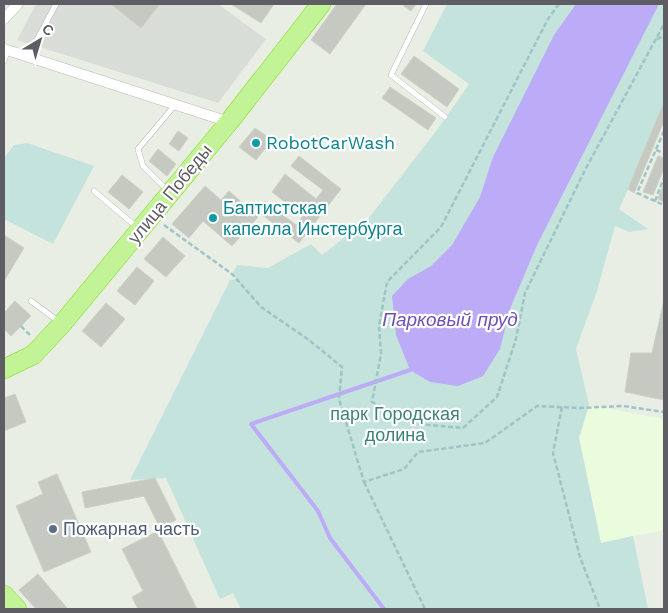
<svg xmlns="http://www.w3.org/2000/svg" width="668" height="613" font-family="'Work Sans',sans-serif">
<rect width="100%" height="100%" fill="#e9eee5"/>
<!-- commercial -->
<path fill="#ebfbdd" d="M589,405L664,419V530L601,543L579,438Z"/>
<!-- industrial -->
<path fill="#d9ddd7" d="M36,4H218L266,39L218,103L17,40Z"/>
<!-- green -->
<path fill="#c4e3dc" d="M447,4H664V111L619,209L648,229L629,232L615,226L597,291L576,349L589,405L579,438L601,543L633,536L648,609H241L233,593L220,599L166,478L130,480L230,280L237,279L232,274L237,265L268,268L311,244L322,255L368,219L440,126L469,84L423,51Z
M27,143L94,166L53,244L4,219V158L14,145Z"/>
<!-- water -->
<path fill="#bcacf7" d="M576,4H659L537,245L510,309L500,349L483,376L458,386L430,382L410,370L396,335L392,296L408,279L431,266L452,245L480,197L493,157L554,35Z"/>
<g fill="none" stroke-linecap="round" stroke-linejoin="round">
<!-- stream -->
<path stroke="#bcacf7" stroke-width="4" d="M384,609L330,538L318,511L251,424L410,370"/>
</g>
<!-- building -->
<path fill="#c5c9c1" stroke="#cbd2c4" d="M111,4H160L141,28Z
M231,4H274L261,23Z
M337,4H366L330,54L311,40Z
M401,4H416L411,11Z
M414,56L459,89L447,107L401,74Z
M390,87L436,118L428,130L382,98Z
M664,102V121L634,193L628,189Z
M255,128L272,140L256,160L239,147Z
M178,131L188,138L179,151L169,144Z
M158,149L176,164L167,176L149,161Z
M299,156L341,189L299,243L257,211L265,201L296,225L303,216L272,192L285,174L316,199L323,190L291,166Z
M658,156L664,158V168L653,195L643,192Z
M122,175L143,192L129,209L108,192Z
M664,184V202L658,199Z
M205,186L221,200L229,191L258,217L232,246L203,221L189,238L172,224Z
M4,235L24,248L4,281Z
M163,237L185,256L166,277L144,259Z
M137,267L154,281L135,305L117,291Z
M664,300V400L625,392L631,353H652Z
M15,301L31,316L11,336L4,329V313Z
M106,303L125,319L101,347L82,331Z
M15,394L26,422L4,431V398Z
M57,474L91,552L44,572L16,506L43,494L38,482Z
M155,478L176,520L160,528L144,496L85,508L82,492Z
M158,531L197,609H138L132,597L143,591L122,549Z
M38,574L67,608L66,609H36L19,590Z"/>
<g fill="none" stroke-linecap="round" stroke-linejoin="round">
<!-- lane casing -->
<g stroke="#bab7be" stroke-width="6">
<path id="lane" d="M426,4L391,75L445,117
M28,57L56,4
M4,61L7,51
M94,191L138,228
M168,191L143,166L138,149L175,105
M31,301L58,321"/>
</g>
<!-- street casing -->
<g stroke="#bab7be" stroke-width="11">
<path id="street" d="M4,19L18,4
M4,49L229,122"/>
</g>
<!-- highway casing -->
<g stroke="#81dd16" stroke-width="20">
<path id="highway" d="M4,369L33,355L62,324L229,122L321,4
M4,595L17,609"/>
</g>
<!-- path -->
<path stroke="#9fc4c6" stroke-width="2.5" stroke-dasharray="5 2.5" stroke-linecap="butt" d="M559,4L548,19L441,227L387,282L379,326L381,354L372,402L417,424L463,428L497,397L516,339L525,293L585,170L664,24
M657,39L664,36
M664,131L637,193L664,205
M656,150L664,153
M655,201L664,178
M164,225L232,274L261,307L309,340L342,367L339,399L364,482L404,469L418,452L485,443L537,406L580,408L623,406L664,412
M21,326L30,335
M562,407L553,453L580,557L600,609
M364,482L425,609"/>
<!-- lane -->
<use href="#lane" stroke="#fff" stroke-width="5"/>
<!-- street -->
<use href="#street" stroke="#fff" stroke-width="10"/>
<!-- highway -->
<use href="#highway" stroke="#c3f397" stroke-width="19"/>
</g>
<!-- markers -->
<g fill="#0f9aa8" stroke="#fff" stroke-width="2">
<circle cx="256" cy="143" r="5"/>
<circle cx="213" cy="218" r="5"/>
</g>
<circle fill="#5c6f8a" stroke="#fff" stroke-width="2" cx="53" cy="529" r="5"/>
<g text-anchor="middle" stroke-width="4.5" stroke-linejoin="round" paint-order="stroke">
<!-- culture labels -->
<g font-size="18" fill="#0d838f" stroke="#fff" text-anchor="start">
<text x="266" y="149">RobotCarWash</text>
<text x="223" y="214">Баптистская<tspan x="223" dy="21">капелла Инстербурга</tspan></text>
</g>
<!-- street labels -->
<g font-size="18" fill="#5f5d64" stroke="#fff">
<text transform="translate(170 194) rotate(-51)" y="6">улица Победы</text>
</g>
<!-- park labels -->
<g font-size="18" fill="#3e8276" stroke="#fff">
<text x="395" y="420">парк Городская<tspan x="395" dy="21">долина</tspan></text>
</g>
<!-- service labels -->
<g font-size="18" fill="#4e5e75" stroke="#fff" text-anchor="start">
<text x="63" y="535">Пожарная часть</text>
</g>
<!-- water labels -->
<g font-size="19" font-style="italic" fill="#6e51b8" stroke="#fff">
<text x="450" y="326">Парковый пруд</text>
</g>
</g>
<!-- border -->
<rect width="668" height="613" fill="none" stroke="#5f5d64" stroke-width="10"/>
<!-- north arrow -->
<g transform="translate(40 40) rotate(38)" stroke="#ffffff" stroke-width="4" paint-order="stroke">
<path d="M0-4L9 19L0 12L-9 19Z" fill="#5f5d64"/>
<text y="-8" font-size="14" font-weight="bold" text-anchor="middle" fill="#5f5d64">С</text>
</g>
</svg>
